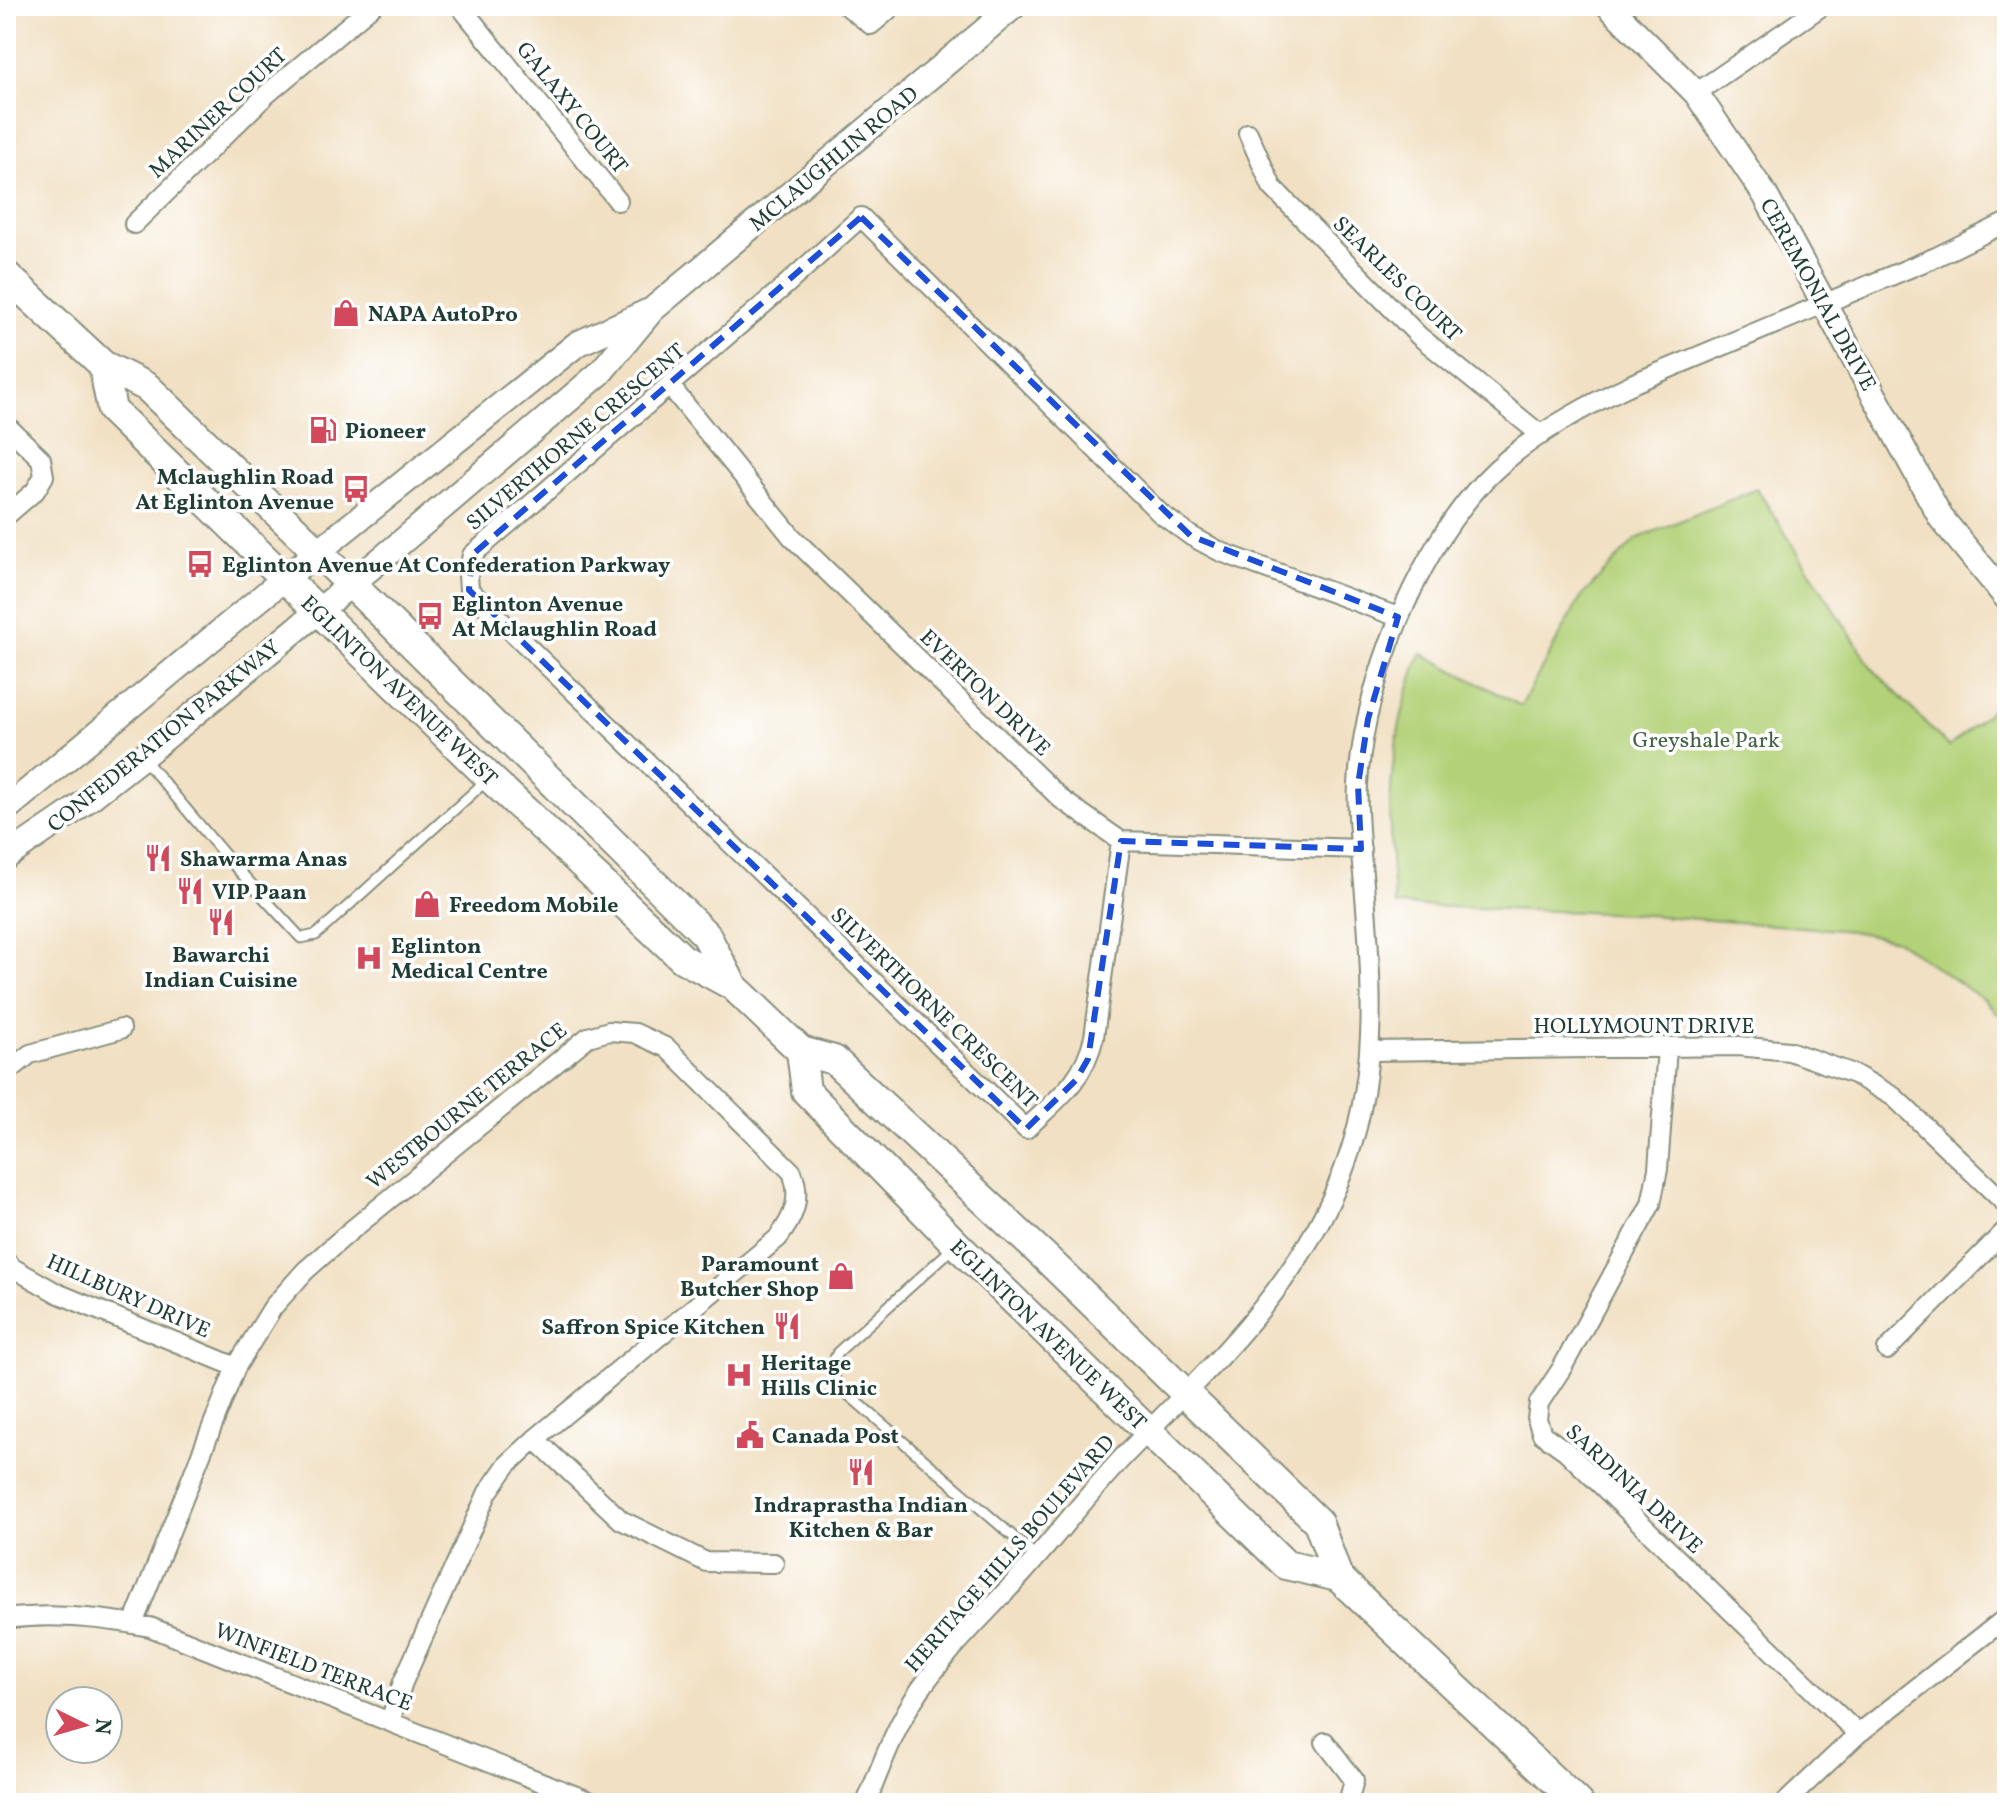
<svg xmlns="http://www.w3.org/2000/svg" width="2013" height="1809" font-family="Vollkorn,serif">
<rect width="100%" height="100%" fill="#fff"/>
<filter id="ink" filterUnits="userSpaceOnUse"><feTurbulence type="fractalNoise" baseFrequency=".0125" numOctaves="2"/><feDisplacementMap in="SourceGraphic" scale="16" xChannelSelector="R" yChannelSelector="G"/><feConvolveMatrix kernelMatrix="1 2 1 2 8 2 1 2 1" color-interpolation-filters="sRGB"/></filter>
<filter id="wash" filterUnits="userSpaceOnUse"><feTurbulence type="fractalNoise" baseFrequency=".006" numOctaves="4" result="noise"/><feDisplacementMap in="SourceGraphic" scale="32" xChannelSelector="R" yChannelSelector="G"/><feGaussianBlur stdDeviation="1.8" result="paint"/><feColorMatrix in="noise" values="0 0 0 0 0 0 0 0 0 0 0 0 0 0 0 0 0 1.4 0 .05"/><feComposite in="paint" operator="in"/></filter>
<g filter="url(#wash)">
<rect width="100%" height="100%" fill="#f1e0c3"/>
<!-- green -->
<path fill="#b3d178" stroke="#698756" stroke-width="2" d="M1757,489L1872,668L1949,747L2007,696V1022L1984,1000L1896,940L1851,931L1634,914L1395,905C1385,815 1388,738 1421,653L1521,706L1581,597L1636,539Z"/>
</g>
<g filter="url(#ink)">
<g fill="none" stroke-linecap="round" stroke-linejoin="round">
<!-- lane casing -->
<g stroke="#888e7c" stroke-width="13">
<path id="lane" d="M143,758L229,860L301,938L316,935L487,780
M954,1247L838,1352C830,1366 831,1379 843,1390L1037,1557"/>
</g>
<!-- street casing -->
<g stroke="#888e7c" stroke-width="22">
<path id="street" d="M460,6L618,201
M847,6L871,25L893,6
M1696,93L1822,6
M1248,133L1272,187L1419,336L1541,435
M134,224L267,94L372,6
M670,386L792,537L1061,799L1121,841L1361,849
M6,425L41,459L44,476L35,491L6,516
M1121,841L1094,1037C1083,1082 1058,1098 1026,1129L469,590L468,574L472,555L779,291L861,217L1161,514L1191,536L1221,552L1398,617
M1667,1048L1658,1169L1651,1204L1562,1368L1539,1403L1537,1419L1542,1434L1566,1451L1858,1734
M1371,1051L1738,1046L1789,1051L1854,1074L1894,1097L2007,1205
M6,1073L30,1054L121,1029
M6,1261L13,1268L57,1293L236,1367
M1887,1350L2007,1229
M535,1439L621,1520L706,1562L774,1563
M6,1619C52,1613 104,1618 150,1627L594,1803
M133,1624L236,1367L273,1307L305,1271L348,1233L588,1037L609,1031L635,1033L667,1048L792,1172C802,1198 794,1217 778,1238L535,1439L507,1465L488,1492L403,1682L390,1721
M1325,1742L1354,1780L1348,1803
M866,1803C880,1769 893,1733 912,1702C942,1654 986,1614 1024,1572C1058,1534 1089,1493 1124,1456C1207,1370 1298,1288 1342,1174C1378,1083 1373,990 1365,895C1362,859 1356,821 1358,784C1364,683 1415,556 1484,481C1522,440 1583,407 1634,383L1936,257L2007,222
M1785,1803L1858,1734L2007,1617"/>
</g>
<!-- secondary casing -->
<g stroke="#888e7c" stroke-width="28">
<path id="secondary" d="M1609,6L1696,93L1765,195L1941,518L2007,598
M6,809L285,578L577,344L647,312
M6,857L72,812L142,757L391,551L600,373L652,310L1014,6"/>
</g>
<!-- primary casing -->
<g stroke="#888e7c" stroke-width="32">
<path id="primary" d="M6,275L103,365L147,387L385,617L706,935L733,986
M103,365L112,410L490,778L683,959L733,986L801,1051L834,1060L1046,1258L1318,1522L1338,1577L1578,1803
M801,1051L806,1091L956,1244L1286,1565L1338,1577"/>
</g>
<!-- lane -->
<use href="#lane" stroke="#fff" stroke-width="9"/>
<!-- street -->
<use href="#street" stroke="#fff" stroke-width="18"/>
<!-- secondary -->
<use href="#secondary" stroke="#fff" stroke-width="24"/>
<!-- primary -->
<use href="#primary" stroke="#fff" stroke-width="28"/>
</g>
</g>
<!-- marked area -->
<path fill="none" stroke="#1d4ed8" stroke-width="6" stroke-dasharray="16 10" stroke-linejoin="round" d="M861,217L1191,536L1398,617L1368,719L1358,785L1361,849L1121,841L1088,1059L1076,1080L1026,1129L469,590L472,555Z"/>
<!-- icons -->
<defs>
<g id="shop-bare" transform="scale(2.16)"><path d="M-5-2.5h2.3a2.7 3.5 0 0 1 5.4 0H5L5.5 6h-11ZM-1.5-2.5h3a1.5 2.3 0 0 0-3 0Z" fill="#d1495b" stroke="#fff" stroke-width="2.5" paint-order="stroke"/></g>
<g id="fuel-bare" transform="scale(2.16)"><path d="M-5.5-6h7V0h2V4h1.3V-2.5L3-4.5l.8-.8L6-3V5H2.5V1h-1V6h-7ZM-4.2-4.7v3.2H.2V-4.7Z" fill="#d1495b" stroke="#fff" stroke-width="2.5" paint-order="stroke"/></g>
<g id="bus-bare" transform="scale(2.16)"><path d="M-5-6H5V4H4V6H2V4H-2V6H-4V4H-5ZM-3.5-4V0h7V-4ZM-3.5 1.2v1.5H-2V1.2ZM2 1.2v1.5H3.5V1.2Z" fill="#d1495b" stroke="#fff" stroke-width="2.5" paint-order="stroke"/></g>
<g id="restaurant-bare" transform="scale(2.16)"><path d="M-5-6h1v4h1v-4h1v4h1v-4h1v5L-1.5 .5V6h-2V.5L-5-1ZM5-6V6H3V1.5H1.5Q1.5-4 5-6Z" fill="#d1495b" stroke="#fff" stroke-width="2.5" paint-order="stroke"/></g>
<g id="hospital-bare" transform="scale(2.16)"><path d="M-5-5h3v3.5h4V-5h3V5h-3V1.5h-4V5h-3Z" fill="#d1495b" stroke="#fff" stroke-width="2.5" paint-order="stroke"/></g>
<g id="civic-bare" transform="scale(2.16)"><path d="M-.6-6.5H3V-4.5H.6V-3L4-1V1h2V6H-6V1h2V-1L-.6-3ZM-1.2 2.5V6h2.4V2.5Z" fill="#d1495b" stroke="#fff" stroke-width="2.5" paint-order="stroke"/></g>
</defs>
<g fill-rule="evenodd">
<use href="#shop-bare" x="346" y="313"/>
<use href="#fuel-bare" x="323" y="430"/>
<use href="#bus-bare" x="356" y="489"/>
<use href="#bus-bare" x="200" y="564"/>
<use href="#bus-bare" x="430" y="616"/>
<use href="#restaurant-bare" x="158" y="858"/>
<use href="#restaurant-bare" x="190" y="891"/>
<use href="#shop-bare" x="427" y="904"/>
<use href="#restaurant-bare" x="221" y="922"/>
<use href="#hospital-bare" x="369" y="958"/>
<use href="#shop-bare" x="841" y="1276"/>
<use href="#restaurant-bare" x="787" y="1326"/>
<use href="#hospital-bare" x="739" y="1375"/>
<use href="#civic-bare" x="750" y="1435"/>
<use href="#restaurant-bare" x="861" y="1472"/>
</g>
<g text-anchor="middle" stroke-width="7" stroke-linejoin="round" paint-order="stroke">
<!-- street labels -->
<g font-size="22" fill="#1f3d34" stroke="#fff">
<text transform="translate(573 107) rotate(51)" y="8">GALAXY COURT</text>
<text transform="translate(217 112) rotate(-43)" y="8">MARINER COURT</text>
<text transform="translate(833 158) rotate(-40)" y="8">MCLAUGHLIN ROAD</text>
<text transform="translate(1398 278) rotate(44)" y="8">SEARLES COURT</text>
<text transform="translate(1819 294) rotate(61)" y="8">CEREMONIAL DRIVE</text>
<text transform="translate(575 436) rotate(-40)" y="8">SILVERTHORNE CRESCENT</text>
<text transform="translate(400 690) rotate(44)" y="8">EGLINTON AVENUE WEST</text>
<text transform="translate(986 692) rotate(44)" y="8">EVERTON DRIVE</text>
<text transform="translate(163 735) rotate(-39)" y="8">CONFEDERATION PARKWAY</text>
<text transform="translate(935 1007) rotate(44)" y="8">SILVERTHORNE CRESCENT</text>
<text x="1644" y="1033">HOLLYMOUNT DRIVE</text>
<text transform="translate(466 1105) rotate(-39)" y="8">WESTBOURNE TERRACE</text>
<text transform="translate(129 1295) rotate(24)" y="8">HILLBURY DRIVE</text>
<text transform="translate(1049 1334) rotate(44)" y="8">EGLINTON AVENUE WEST</text>
<text transform="translate(1635 1488) rotate(43)" y="8">SARDINIA DRIVE</text>
<text transform="translate(1009 1553) rotate(-49)" y="8">HERITAGE HILLS BOULEVARD</text>
<text transform="translate(314 1666) rotate(21)" y="8">WINFIELD TERRACE</text>
</g>
<!-- poi labels -->
<g font-size="22" font-weight="bold" fill="#1f3d34" stroke="#fff" text-anchor="start">
<text x="368" y="321">NAPA AutoPro</text>
<text x="345" y="438">Pioneer</text>
<text x="334" y="484" text-anchor="end">Mclaughlin Road<tspan x="334" dy="25">At Eglinton Avenue</tspan></text>
<text x="222" y="572">Eglinton Avenue At Confederation Parkway</text>
<text x="452" y="611">Eglinton Avenue<tspan x="452" dy="25">At Mclaughlin Road</tspan></text>
<text x="180" y="866">Shawarma Anas</text>
<text x="212" y="899">VIP Paan</text>
<text x="449" y="912">Freedom Mobile</text>
<text x="391" y="953">Eglinton<tspan x="391" dy="25">Medical Centre</tspan></text>
<text x="221" y="962" text-anchor="middle">Bawarchi<tspan x="221" dy="25">Indian Cuisine</tspan></text>
<text x="819" y="1271" text-anchor="end">Paramount<tspan x="819" dy="25">Butcher Shop</tspan></text>
<text x="765" y="1334" text-anchor="end">Saffron Spice Kitchen</text>
<text x="761" y="1370">Heritage<tspan x="761" dy="25">Hills Clinic</tspan></text>
<text x="772" y="1443">Canada Post</text>
<text x="861" y="1512" text-anchor="middle">Indraprastha Indian<tspan x="861" dy="25">Kitchen &amp; Bar</tspan></text>
</g>
<!-- park labels -->
<g font-size="22" fill="#446245" stroke="#fff">
<text x="1706" y="747">Greyshale Park</text>
</g>
</g>
<!-- margin -->
<rect width="2013" height="1809" fill="none" stroke="#fff" stroke-width="32"/>
<!-- north arrow -->
<g transform="translate(84 1725) rotate(95)"><circle r="38" fill="#ffffff" stroke="#a5b1ae" stroke-width="2"/>
<path d="M0-6L14 30L0 20L-14 30Z" fill="#d1495b"/>
<text y="-12" font-size="22" font-weight="bold" text-anchor="middle" fill="#1f3d34">N</text>
</g>
</svg>
